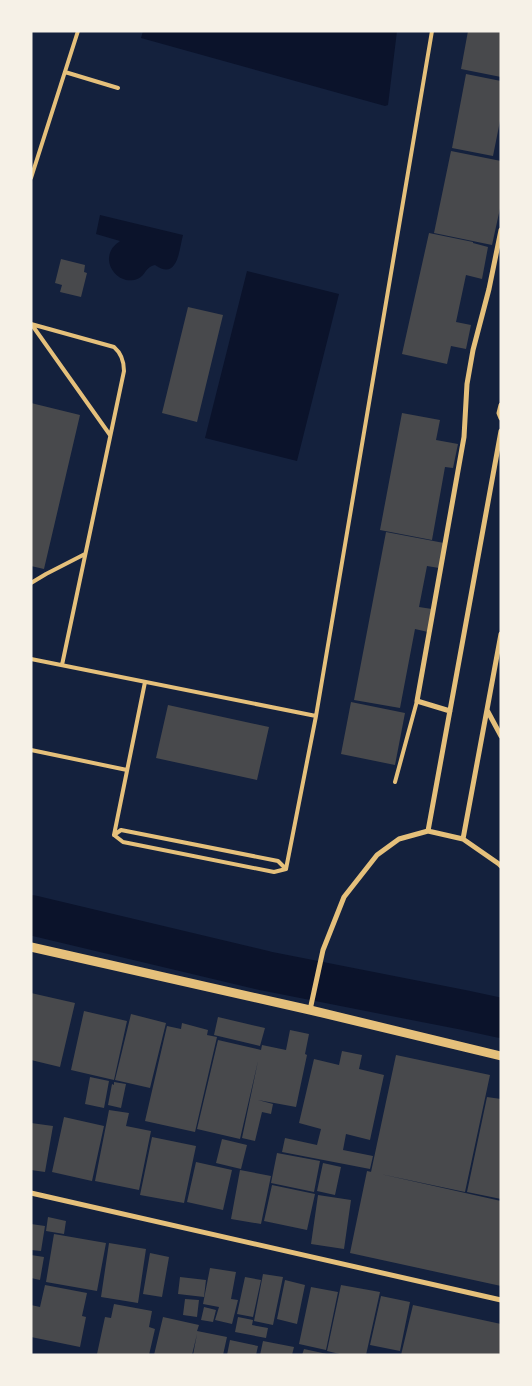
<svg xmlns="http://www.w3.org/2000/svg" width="532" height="1386" font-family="'Times New Roman',serif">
<rect width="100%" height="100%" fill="#14213d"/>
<!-- water -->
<path fill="#0b132b" d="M143,31H397L388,105L385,106L141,38Z
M100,215L183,235C179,250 178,281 155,265C144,267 146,278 134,280C119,283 105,267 110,253C112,247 116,244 120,241L96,234Z
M247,271L339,294L297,461L205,438Z"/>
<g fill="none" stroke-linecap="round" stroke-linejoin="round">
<!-- river -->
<path stroke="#0b132b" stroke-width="40" d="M31,915L266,971L464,1010L501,1018"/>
</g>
<!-- building -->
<path fill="#48494c" d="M468,31H501V77L461,69Z
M466,74L501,81V116L493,156L452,148Z
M451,151L501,161V204L492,245L434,233Z
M429,233L473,242V243L488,247L482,279L466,275L456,322L471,325L466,349L451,346L447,364L402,354Z
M61,259L85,265L84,272L87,273L81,297L60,292L62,285L55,283Z
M188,307L223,315L197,422L162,413Z
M31,403L80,415L44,569L31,566Z
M402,413L440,420L436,440L458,444L453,468L445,467L432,540L380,530Z
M386,532L444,543L439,568L427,566L419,607L432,609L428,632L415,629L400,708L354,700Z
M351,702L405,713L395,765L341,754Z
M168,705L269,727L257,780L156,758Z
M31,993L75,1003L60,1067L31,1060Z
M84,1011L127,1021L114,1080L71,1070Z
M131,1014L166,1023L150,1088L115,1080Z
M218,1017L265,1028L260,1046L214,1035Z
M182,1023L208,1030L207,1035L217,1037L195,1132L145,1121L167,1026L181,1029Z
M290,1030L309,1034L305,1054L307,1055L296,1107L258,1100L273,1104L271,1114L262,1112L255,1141L242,1138L258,1061L240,1139L197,1129L218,1040L261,1050L262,1045L286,1050Z
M342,1051L362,1055L359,1069L384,1075L370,1140L346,1134L343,1150L373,1156L370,1169L282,1152L285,1138L317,1145L321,1129L299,1123L314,1059L339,1065Z
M396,1055L490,1075L465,1192L371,1172Z
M90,1077L109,1081L104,1108L85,1104Z
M114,1082L126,1084L121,1108L108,1105L112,1084L114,1085Z
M487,1097L501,1099V1199L467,1192Z
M109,1110L129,1113L126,1126L151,1131L139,1190L95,1181Z
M64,1117L104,1126L92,1181L52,1172Z
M31,1123L53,1126L45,1172L31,1170Z
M152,1137L196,1146L184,1203L140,1195Z
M222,1139L247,1145L241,1169L216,1163Z
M277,1153L320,1161L314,1192L271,1183Z
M196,1162L232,1170L223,1210L187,1202Z
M323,1163L341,1167L335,1195L317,1191Z
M240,1170L271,1176L261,1224L231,1219Z
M367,1171L501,1201V1286L350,1253Z
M272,1185L315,1194L307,1230L264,1221Z
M318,1195L351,1200L344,1249L311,1244Z
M48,1217L66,1221L64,1234L46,1231Z
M31,1224L45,1226L41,1251L31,1250Z
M54,1234L106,1243L97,1291L46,1282Z
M109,1243L146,1249L138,1303L101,1297Z
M150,1253L169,1257L162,1297L143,1294Z
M31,1255L44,1257L40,1280L31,1278Z
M210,1268L236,1272L231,1299L238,1300L232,1324L215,1320L219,1307L203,1304Z
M263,1274L283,1277L273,1325L254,1321Z
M180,1277L206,1280L204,1297L178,1294Z
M245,1277L261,1280L253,1317L237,1314Z
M285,1280L305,1285L297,1324L277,1319Z
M45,1285L87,1293L82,1316L86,1317L80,1347L31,1337V1305L40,1307Z
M341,1285L380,1292L366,1355H344L327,1351Z
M311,1287L338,1292L326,1350L299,1344Z
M381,1296L410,1302L400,1351L370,1345Z
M185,1299L199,1300L197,1317L183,1315Z
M114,1304L152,1311L149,1327L155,1329L149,1355L97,1354L105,1317L111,1318Z
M413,1305L501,1324V1355H401Z
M204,1307L216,1310L213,1322L201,1320Z
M163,1317L199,1325L197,1331L227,1337L223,1355H193L197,1334L192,1355H154Z
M238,1317L253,1320L252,1325L268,1328L266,1338L235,1332Z
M230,1340L258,1346L256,1355H227Z
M263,1341L294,1347L292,1355H260Z
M304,1349L327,1354V1355H302Z"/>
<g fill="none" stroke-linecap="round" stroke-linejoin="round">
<!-- service -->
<path stroke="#e5c07b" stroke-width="4" d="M65,72L118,88
M31,178L78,31
M31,324L114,347C121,353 124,362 124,371L62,665
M32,325L110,435
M31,583L46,574L85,554
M31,659L316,716
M31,750L127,770
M395,782L417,701
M114,835L121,830L278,861L286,869
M114,835L123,842L274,872L286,869
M114,835L145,682
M286,869L316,716L432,31"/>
<!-- minor -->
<path stroke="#e5c07b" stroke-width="5" d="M501,405L499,413L501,418
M487,710L501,736
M450,711L417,701L464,437L467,384L473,350L489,289L501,230
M428,831L501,431
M463,839L501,634
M310,1010L323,950L344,897L377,855L399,839L428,831L463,839L499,864L501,866
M31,1193L501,1300"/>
<!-- tertiary -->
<path stroke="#e5c07b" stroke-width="9" d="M31,947L310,1010L501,1056"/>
</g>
<!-- border -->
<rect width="532" height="1386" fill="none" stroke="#f6f1e7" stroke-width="65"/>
</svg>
